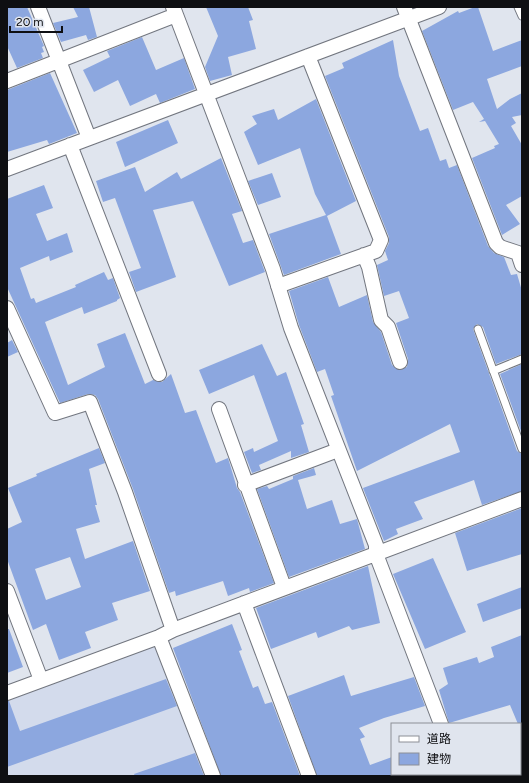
<svg xmlns="http://www.w3.org/2000/svg" width="529" height="783" font-family="Figtree,'Noto Sans JP',sans-serif">
<rect width="100%" height="100%" fill="#e0e5ee"/>
<!-- built -->
<path fill="#d3dbec" d="M158,643L206,776H7V700Z"/>
<!-- building -->
<path fill="#8ca7df" fill-rule="evenodd" d="M7,7H27L44,46L42,47L44,52L41,53L43,58L17,68L7,46Z
M73,7H89L97,37L88,40L86,35L61,42L53,23L78,17Z
M206,7H248L253,20L249,21L256,49L228,57L232,75L210,81L205,67L218,36Z
M475,7H478L493,51L522,40V66L487,79L497,109L510,99L522,93V115L512,117L516,123L511,126L522,145V196L506,205L520,224L502,235L472,158L495,148L494,146L499,144L485,121L479,122L484,119L473,102L453,110L422,31L458,11L459,13Z
M142,37L156,70L184,58L195,89L160,103L156,94L130,106L118,80L94,92L83,70L110,57L107,51Z
M393,40L399,76L420,131L428,128L440,161L446,159L449,168L457,165L488,246L494,253L504,257L511,275L517,274L522,291V354L496,364L483,327L477,324L473,329L517,451L522,454V491L482,505L474,480L414,502L423,519L396,529L398,534L384,541L363,488L460,452L450,424L357,471L331,396L334,395L325,369L317,372L299,325L289,291L328,277L339,307L367,295L373,322L381,332L392,365L399,370L407,367L408,359L396,323L409,318L399,291L384,296L377,265L388,260L385,251L389,243V237L325,76L344,68L342,63Z
M50,73L77,133L49,144L47,140L7,152V90Z
M316,99L356,201L327,216L341,254L284,275L269,234L326,215L315,194L300,148L258,165L244,132L257,124L252,116L274,109L278,120Z
M168,120L178,143L125,167L116,142Z
M221,158L242,211L232,214L243,243L253,240L265,272L229,286L193,201L153,210L176,277L136,292L129,272L141,268L115,198L103,202L96,181L135,167L145,192L177,172L181,179Z
M272,173L281,197L258,205L248,181Z
M44,185L53,208L36,214L47,241L67,233L73,252L50,261L49,256L20,268L31,299L34,298L36,303L76,287L75,285L104,272L108,280L113,278L120,298L117,300V301L84,314L82,307L45,322L68,385L105,367L97,344L125,333L145,384L153,380L162,382L171,374L185,413L196,410L216,463L228,458L237,488L240,492L274,583L250,592L249,588L228,596L223,581L176,596L175,591L169,593L133,489L98,399L95,395L88,394L60,403L7,287V199Z
M12,340L18,352L7,357V343Z
M262,344L277,376L286,372L304,424L301,425L309,452L291,458V451L259,465L261,470L252,473L244,452L253,448L254,452L278,441L254,375L209,394L199,370Z
M522,364V434L500,374Z
M99,448L105,463L89,469L97,505H95L100,522L76,529L85,559L133,541L150,591L112,603L118,620L85,632L91,648L59,660L46,624L33,630L7,559V529L22,522L8,488L37,476L36,474ZM70,557L81,587L46,600L35,569Z
M314,468L316,475L298,480L307,509L332,500L340,524L357,519L365,549L289,577L257,489L267,486L269,489L293,479V476Z
M522,508V554L467,571L455,533Z
M433,558L466,632L425,649L393,574Z
M368,566L380,623L352,630L349,626L318,638L316,632L271,649L256,608Z
M522,587V608L483,622L477,604Z
M232,624L242,650L239,651L253,688L258,686L265,704L272,702L300,776H221L173,648Z
M7,629H9L23,667L7,673Z
M522,635V732H521L520,724H518L510,705L449,723L439,690L448,684L443,668L477,657L479,663L494,657L491,647Z
M344,675L351,696L414,677L425,706L384,718L359,728L365,737L360,739L370,765L392,757V776H317L288,696Z
M166,679L177,706L7,767V701H9L20,731Z
M195,753L204,776H135L134,774Z"/>
<g fill="none" stroke-linecap="round" stroke-linejoin="round">
<!-- lane casing -->
<g stroke="#72767f" stroke-width="9">
<path id="lane" d="M518,7L522,16
M478,329L522,449
M493,371L522,359"/>
</g>
<!-- street casing -->
<g stroke="#72767f" stroke-width="16">
<path id="street" d="M38,7L89,138
M173,7L273,269L291,328L376,545V554L441,724
M404,7L496,243L500,247L518,253L522,265
M7,81L176,15
M70,145L159,374
M7,169L439,7
M364,255L369,267L381,320L388,327L400,362
M278,286L376,251L381,240L308,56
M7,308L55,413L90,402L125,492L173,630
M219,409L284,587
M245,485L338,450
M7,591L41,680
M244,603L309,776
M159,637L213,776
M7,693L159,637L173,630C289,586 406,543 522,499
M460,774L461,776"/>
</g>
<!-- lane -->
<use href="#lane" stroke="#fff" stroke-width="7"/>
<!-- street -->
<use href="#street" stroke="#fff" stroke-width="14"/>
</g>
<!-- border -->
<rect width="529" height="783" fill="none" stroke="#0e0f12" stroke-width="16"/>
<!-- legend -->
<rect x="391" y="723" width="130" height="52" fill="#e0e5ee" stroke="#8c8f96"/>
<rect x="399" y="736" width="20" height="6" fill="#ffffff" stroke="#8c8f96"/>
<text x="427" y="743" font-size="12" fill="#0e0f12">道路</text>
<rect x="399" y="753" width="20" height="12" fill="#8ca7df" stroke="#8c8f96"/>
<text x="427" y="763" font-size="12" fill="#0e0f12">建物</text>
<!-- scale -->
<path d="M10 26v6h52v-6" fill="none" stroke="#0e0f12" stroke-width="2"/>
<text x="16" y="26" font-size="12" fill="#0e0f12" stroke="#e0e5ee" stroke-width="3" paint-order="stroke">20 m</text>
</svg>
